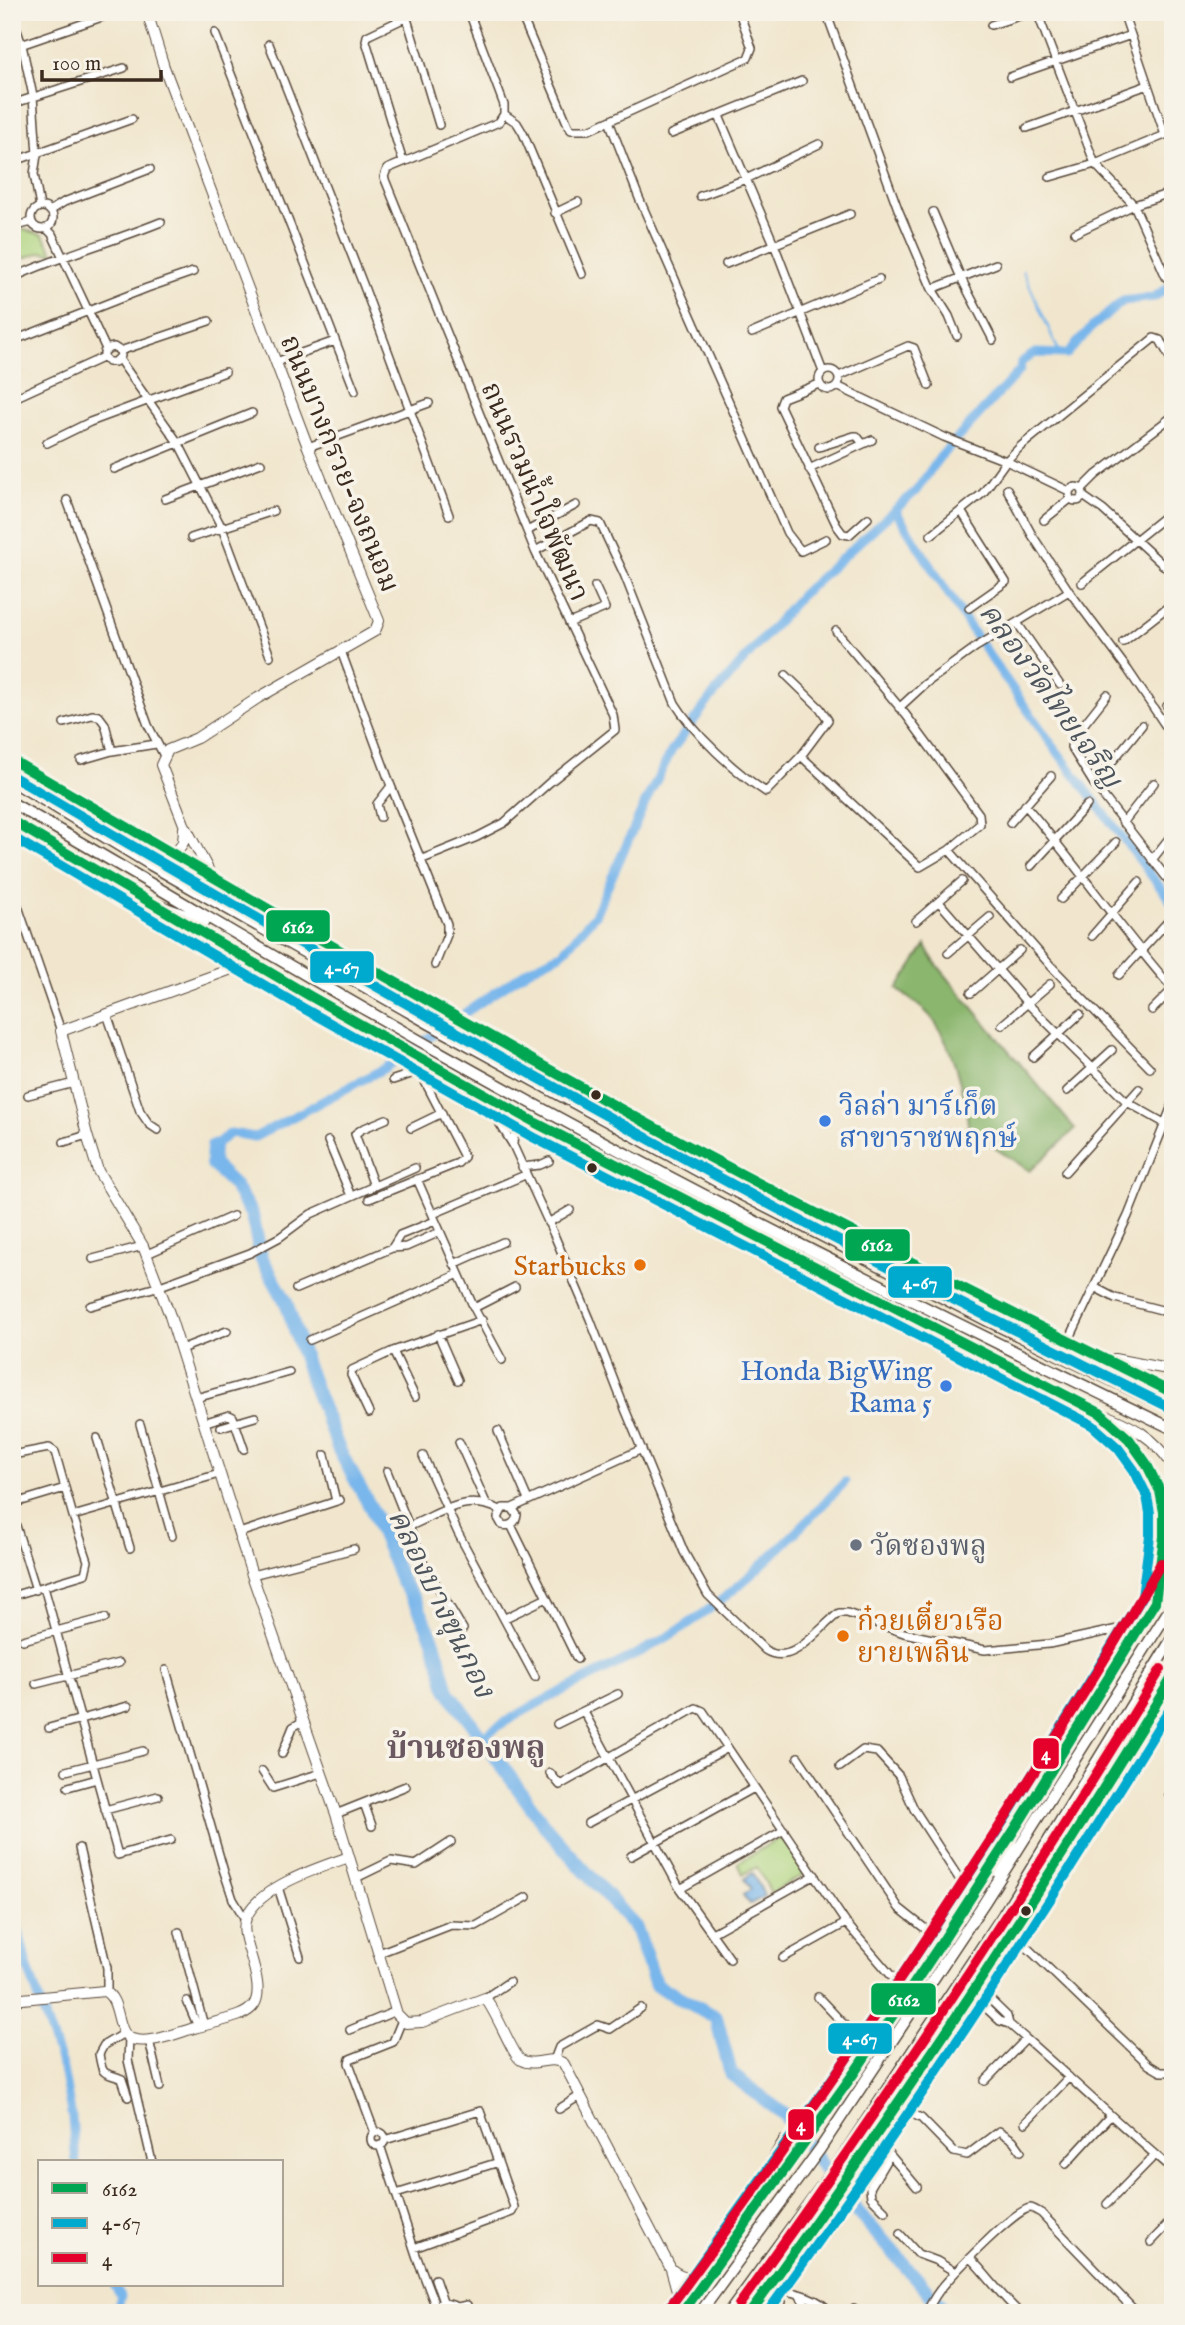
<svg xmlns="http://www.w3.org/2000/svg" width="1185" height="2325" font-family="'IM FELL English','Noto Serif Thai',serif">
<rect width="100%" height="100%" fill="#f7f3e8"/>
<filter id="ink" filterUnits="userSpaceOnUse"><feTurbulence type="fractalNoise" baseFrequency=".0143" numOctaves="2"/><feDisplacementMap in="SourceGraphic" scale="14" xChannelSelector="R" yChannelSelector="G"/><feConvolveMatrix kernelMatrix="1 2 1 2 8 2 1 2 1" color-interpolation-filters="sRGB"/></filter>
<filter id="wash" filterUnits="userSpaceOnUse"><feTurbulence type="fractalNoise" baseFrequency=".00686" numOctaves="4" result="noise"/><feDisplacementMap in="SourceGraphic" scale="28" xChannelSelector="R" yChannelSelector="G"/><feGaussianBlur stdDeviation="1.57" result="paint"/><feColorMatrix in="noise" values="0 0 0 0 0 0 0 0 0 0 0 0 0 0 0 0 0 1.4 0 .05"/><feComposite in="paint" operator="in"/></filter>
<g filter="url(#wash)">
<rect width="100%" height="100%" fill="#f1e6cd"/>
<!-- green -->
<path fill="#aed47e" stroke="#747f4e" stroke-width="2" d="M19,228L43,235L54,254L42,252L12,262V229Z
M786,1837L810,1871L771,1893L757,1867L743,1874L738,1863L776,1840Z"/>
<!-- forest -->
<path fill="#8ab66d" stroke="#627046" stroke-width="2" d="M926,945C930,959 942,970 951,982L1075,1129L1030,1171L969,1131C965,1096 953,1045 931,1017C922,1006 908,998 897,989Z"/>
<!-- water -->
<path fill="#78b6eb" stroke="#5a7084" stroke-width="2" d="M752,1873L765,1896L750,1904L743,1895L751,1889L744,1879Z"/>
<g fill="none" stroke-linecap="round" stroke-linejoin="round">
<!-- stream -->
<path stroke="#78b6eb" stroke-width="2.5" d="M1023,271L1060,354"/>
<!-- canal -->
<path stroke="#78b6eb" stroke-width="9" d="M895,510L976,637L1053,746L1173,904
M213,1146L231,1133L255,1137L383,1069L528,970L562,953L595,915L645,803L672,750L710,699L802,594L916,491L939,458L1020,370L1021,362L1035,353L1067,354L1092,327L1123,301L1154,297L1173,284
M480,1738C538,1698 604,1674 664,1639C734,1599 789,1539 845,1482
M12,1903L28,1968L63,2069L72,2118L76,2162
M114,2285L121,2296L116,2313"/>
<!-- river -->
<path stroke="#78b6eb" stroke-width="14" d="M213,1146L212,1164L233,1184L252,1215L261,1257L286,1302L306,1365L339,1450L372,1510L402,1582L417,1604L434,1642L448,1691L548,1830L636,1928L656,1985L716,2017L731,2074L785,2115L848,2201L947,2313"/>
</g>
</g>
<g filter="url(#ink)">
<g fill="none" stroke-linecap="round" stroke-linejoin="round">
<!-- street casing -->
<g stroke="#564638" stroke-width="10">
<path id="street" d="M405,12L439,125
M469,12L504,105V114L517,123L523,133L582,274
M520,12L568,125L571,130H589L748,58L752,48L739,12
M826,12L898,209L932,289L949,316L957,336
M1037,12L1095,164L1134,205L1166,277L1173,284
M12,16L22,45L33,96L37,155L34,174L40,207
M991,25L1032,12
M215,33L355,391
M269,44L363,284L449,515
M12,48L102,17
M1010,77L1131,35
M12,104L124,68
M719,116L774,244L823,372
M609,121L639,198L787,533L801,551L826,539
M1027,128L1148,85
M671,134L802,81
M12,162L132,119
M403,162L366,41L367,36L407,17
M1050,177L1095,164L1165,135L1123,12
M700,196L746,179L819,144
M31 218a11 11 0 1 1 22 0a11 11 0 1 1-22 0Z
M50,211L64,202L150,169
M933,212L961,278L993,340
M555,213L578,202
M12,227L32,222
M46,228L52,234L106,349
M1075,233L1134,205L1173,192
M726,264L850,214
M12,278C61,255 112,242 161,222
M932,289L996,264
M752,333L879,279
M12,341L147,288L193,272
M120,351L209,321
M119,359L179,444L222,528L270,656
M276,362L335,341
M819 380a10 10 0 1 1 20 0a10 10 0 1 1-20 0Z
M839,376L908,346L914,348L929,386
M819,384L783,398L780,406L837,526L843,534L849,535L868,518
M837,386L944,437L1006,461L1069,491
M12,399L104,357V352L109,348L114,347L120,351L121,356L115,362H108L104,357
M47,443L90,422L225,372
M308,447L429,403
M819,447L854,436H857L863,444
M114,469L252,413
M809,469L872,440
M1069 494a7 7 0 1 1 14 0a7 7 0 1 1-14 0Z
M1007,489L1032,535L1069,591L1128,670L1173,737
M1082,489L1096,475L1173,416
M1083,496L1103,510L1173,574
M165,499L261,463
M67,500L148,725L164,756
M961,511L1006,582L969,608
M1044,520L1070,499
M527,531L576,505
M931,535L983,493L1006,461L1021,446L1154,338L1160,340L1173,363
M191,538L273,511
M535,551L591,521L600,523L624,574L675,703C694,734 735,772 766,792L801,756L828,720L820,708L786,675
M1082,583L1173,510
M569,623L605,608L595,586
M1018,624L1060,685
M1123,642L1173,603
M341,651L391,786L447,924V935L435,965
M1107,695L1073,738L1071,747L1094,784L1173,886
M1167,706L1173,701
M899,708L925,684L976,647L1069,591
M64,723L92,715L99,716L105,724L112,751L156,744
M801,756L920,867L949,850L980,824L979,814L906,715L836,631
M81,760L112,751
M1094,784L1142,725
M1025,805C1077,865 1121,930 1173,989
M380,817L377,804L391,786
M1010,823L1051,776
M1123,823L1154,783
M949,850L1051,966L1150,1068
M420,860L477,837L504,823L550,782L615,730L613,715L535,551L384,177L387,169L499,122L504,114
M1152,860L1173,833
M1031,866L1087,805
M12,889L61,1031
M1061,899L1116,842
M939,902L1027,1003L1127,1102L1173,1128
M916,921L962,881
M1092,936L1139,882
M948,953L990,917
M1119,975L1171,918
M971,993L1020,950
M1152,1010L1173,989
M107,1014L140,1111L149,1124L158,1130
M1002,1025L1050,984
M1033,1057L1080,1014
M1067,1091L1112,1050
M28,1095L74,1083
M482,1095L513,1145L555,1237L590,1319L625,1409L684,1552L708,1595L765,1650C793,1668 818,1628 839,1613H847L904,1633L985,1650L1049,1644L1141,1624
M411,1128L442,1113
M328,1141L351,1196
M64,1142L87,1135
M513,1145C513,1129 522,1125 536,1121
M522,1167L540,1165L549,1161
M1065,1172L1139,1089
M417,1179L474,1308L502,1360
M374,1186L355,1134L362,1129L386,1119
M369,1199L458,1163L464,1157L423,1078L414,1073L393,1080
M433,1214L525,1175
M548,1223L570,1210
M392,1248L400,1235L435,1221
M147,1254L233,1216
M93,1259L143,1246
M454,1264L503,1242
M1094,1287L1115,1298L1173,1313
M296,1289L392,1248L406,1247L440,1232
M90,1306L160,1286L250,1253L280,1237L311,1214L415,1168
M474,1308L515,1287
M438,1334L458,1380
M310,1340L459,1274
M1069,1340L1128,1216L1173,1103
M181,1349L227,1331
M393,1351L415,1397
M196,1398L289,1372
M369,1413L351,1375L352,1370L393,1351L482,1320
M203,1423L229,1415L233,1417L244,1449
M140,1424L172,1536
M221,1427L255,1417
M498,1431L528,1500
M97,1438L130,1548
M459,1442L486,1503
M12,1455L49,1448L55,1452L73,1516L219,1474
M325,1455L336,1501
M423,1456L458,1533L535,1677
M387,1471L424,1564L463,1629
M12,1504L65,1488
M512,1508L517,1515C516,1523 510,1527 502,1525L498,1518L503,1508H512L642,1449
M12,1513L36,1590
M511,1525L577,1659
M410,1526C443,1512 465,1493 500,1510
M239,1533L340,1500
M252,1575L354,1549
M44,1587L118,1855L171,1840
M12,1596L85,1574L88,1561L73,1516
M505,1618L547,1598
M1111,1631L1126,1650
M23,1640L105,1618
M166,1670L224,1872L233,1899L245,1919
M36,1684L119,1663
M584,1712L680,1889L730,1959
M557,1724L618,1694
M49,1728L128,1706
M282,1754L293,1727L303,1721
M798,1757L899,1908L942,1942
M840,1767L863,1750L877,1752L899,1776L914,1809L971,1897
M66,1771L143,1751
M262,1771L273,1788L321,1773
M550,1773L560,1785L696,1708L703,1711L846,1923L907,1994
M68,1787L97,1779
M1173,1790L1169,1794L1173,1806
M364,1803L372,1826
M105,1810L158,1796
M336,1814L406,1786
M588,1823L728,1748
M79,1848L107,1968V1992
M631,1856L754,1788
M356,1878L391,1861L416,1865L451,1842
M278,1887L300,1957
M680,1889L784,1830
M179,1932L204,2026
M1011,1932L1149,2065L1161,2072H1173
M712,1933L815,1875
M379,1953L451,1925L476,1926L527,1897
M783,1958L846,1923
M975,1985L1007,2016L1009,2024
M970,1993L1000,2021L1009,2024C1065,2072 1117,2123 1173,2170
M818,1997L869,2051
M485,1998L509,1982
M187,2001L198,2027
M350,2030L396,2011
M124,2033L104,2045L99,2054C103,2079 104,2071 122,2079L128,2097
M129,2038L128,2060L152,2162
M149,2040L160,2087
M554,2060L559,2047L598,2025L610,2029L641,2008
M985,2081L1026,2039
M895,2106L921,2118L954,2152L967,2155L999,2131L1013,2140L1021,2151
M559,2109L581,2095
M1025,2123L1069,2077
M371 2139a7 7 0 1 1 14 0a7 7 0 1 1-14 0Z
M375,2133L349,2063L350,2059L393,2042L402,2020
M875,2137L917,2187
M385,2140L480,2111L514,2207L512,2212L414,2248
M380,2145L416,2255L438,2313
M1066,2164L1110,2116
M780,2179L773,2171L771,2160L783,2140
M396,2194L496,2163
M1107,2204L1155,2155
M885,2211L871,2197L870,2188L890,2154
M900,2234L918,2254L937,2261L955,2272
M1151,2242L1173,2219
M970,2258C988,2276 1001,2296 1020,2313
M435,2279L443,2302
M777,2293C791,2288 823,2300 830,2313
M800,2296L811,2313
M436,2306L443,2302L458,2307L467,2305
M854,2308L857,2313
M774,2313L782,2302L781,2298L775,2291
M926,2313C931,2303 936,2293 944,2285C955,2272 1017,2207 1031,2208C1032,2208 1039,2212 1041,2213L1137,2313"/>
</g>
<!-- secondary casing -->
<g stroke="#564638" stroke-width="12">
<path id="secondary" d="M147,12L164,67L308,447L379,621L375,631L258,698L197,738L168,750L161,765L184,824L211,875
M12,760L376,972L710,1157L917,1266L1173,1393
M12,821C211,938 408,1057 612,1163C774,1248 938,1328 1100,1413C1132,1426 1154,1436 1173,1466
M175,854L183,843L184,828
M249,960L237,967L61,1031L87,1135L98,1171L143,1246L169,1313L252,1575L336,1814L397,2014L406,2023L422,2022L485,1998C496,2010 513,2056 521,2060C536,2068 550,2054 564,2064L671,2269L678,2294V2313
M1114,1359L1173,1370
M1105,1418C1166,1473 1173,1513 1157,1592
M1148,1728L1173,1694
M1017,1825L1173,1570
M12,2000L104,1991C122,1999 115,2034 132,2039C150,2045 177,2033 194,2028C253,2012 270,2016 249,1950C246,1940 242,1928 246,1918C258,1887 320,1867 349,1857
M671,2269C685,2281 696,2277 712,2270
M682,2313L854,2073L1009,1838
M750,2313L845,2182L1034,1897L1114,1773L1173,1676"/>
</g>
<!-- primary casing -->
<g stroke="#564638" stroke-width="13">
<path id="primary" d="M12,781L151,865L430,1024L740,1194L990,1322L1173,1410
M12,803C154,884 294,970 436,1050C677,1186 924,1308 1173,1429
M152,903L204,922
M632,1135L642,1132L647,1134L700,1157H710
M715,1208L745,1228L748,1234
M998,1872L1020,1821
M700,2313L820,2149L984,1903L1173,1604
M729,2313L836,2166L1003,1915L1173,1637"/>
</g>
<!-- street -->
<use href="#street" stroke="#fff" stroke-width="7"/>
<!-- secondary -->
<use href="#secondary" stroke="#fff" stroke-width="10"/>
<!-- primary -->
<use href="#primary" stroke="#fff" stroke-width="10"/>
<!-- bus-1 casing -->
<g stroke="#f7f3e8" stroke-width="16">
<path id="bus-1" d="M12,760C244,895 475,1031 711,1158C863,1239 1018,1316 1173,1393
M12,821L310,996L536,1123L1100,1413L1129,1439L1146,1463L1160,1491L1164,1512V1537L1155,1602L1020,1821L942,1942L854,2073L682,2313
M750,2313C900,2107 1040,1894 1173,1676"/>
</g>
<!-- bus-2 casing -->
<g stroke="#f7f3e8" stroke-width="16">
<path id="bus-2" d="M12,776C241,909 469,1042 702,1168C855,1252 1011,1328 1167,1406
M12,837L303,1008L529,1135L1092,1425L1118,1448L1134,1470L1147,1496L1150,1513V1536L1142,1597L1008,1814L930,1934L842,2065L671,2305
M767,2313C911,2115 1046,1912 1173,1703"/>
</g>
<!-- bus-3 casing -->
<g stroke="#f7f3e8" stroke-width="16">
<path id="bus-3" d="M671,2305C781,2158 884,2006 983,1852C1044,1757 1105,1662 1161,1563
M739,2305C888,2099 1029,1886 1161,1669"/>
</g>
<!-- bus-1 -->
<use href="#bus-1" stroke="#00a651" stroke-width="10"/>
<!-- bus-2 -->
<use href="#bus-2" stroke="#00a9ce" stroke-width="10"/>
<!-- bus-3 -->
<use href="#bus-3" stroke="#e4002b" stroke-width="10"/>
</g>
</g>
<!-- markers -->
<g fill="#3b2a1e" stroke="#f7f3e8" stroke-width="2.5">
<circle cx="596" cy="1095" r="6"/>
<circle cx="592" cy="1168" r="6"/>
<circle cx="1026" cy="1911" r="6"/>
</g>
<g fill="#3f7fe0" stroke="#f7f3e8" stroke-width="2.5">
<circle cx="825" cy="1121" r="7"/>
<circle cx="946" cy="1386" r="7"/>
</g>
<g fill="#e8710a" stroke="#f7f3e8" stroke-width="2.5">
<circle cx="640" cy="1265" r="7"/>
<circle cx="843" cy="1636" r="7"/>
</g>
<circle fill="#6b7280" stroke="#f7f3e8" stroke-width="2.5" cx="856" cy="1545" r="7"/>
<g text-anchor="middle" stroke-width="7" stroke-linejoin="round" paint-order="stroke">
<!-- street labels -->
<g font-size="28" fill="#3b2a1e" stroke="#f7f3e8">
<text transform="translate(341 463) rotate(68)" y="10">ถนนบางกรวย-จงถนอม</text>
<text transform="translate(536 491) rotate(67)" y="10">ถนนรวมน้ำใจพัฒนา</text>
</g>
<!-- shop labels -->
<g font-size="28" fill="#366cbe" stroke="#f7f3e8" text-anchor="start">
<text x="839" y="1115">วิลล่า มาร์เก็ต<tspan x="839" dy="32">สาขาราชพฤกษ์</tspan></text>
<text x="932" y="1380" text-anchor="end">Honda BigWing<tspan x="932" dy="32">Rama 5</tspan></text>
</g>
<!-- food labels -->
<g font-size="28" fill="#c56008" stroke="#f7f3e8" text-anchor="end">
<text x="626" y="1275">Starbucks</text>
<text x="857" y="1630" text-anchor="start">ก๋วยเตี๋ยวเรือ<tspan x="857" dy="32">ยายเพลิน</tspan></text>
</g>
<!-- worship labels -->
<g font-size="28" fill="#5b616d" stroke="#f7f3e8" text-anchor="start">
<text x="870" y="1555">วัดซองพลู</text>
</g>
<!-- water labels -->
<g font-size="30" font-style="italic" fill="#4d545c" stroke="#f7f3e8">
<text transform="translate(1051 695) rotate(54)" y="10">คลองวัดไทยเจริญ</text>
<text transform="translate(442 1603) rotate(64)" y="10">คลองบางขุนกอง</text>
</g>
<!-- quarter labels -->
<g font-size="32" font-weight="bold" fill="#6b5961" stroke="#f7f3e8">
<text x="466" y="1758">บ้านซองพลู</text>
</g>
</g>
<g stroke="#f7f3e8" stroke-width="2.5">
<rect x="265" y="909" width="66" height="34" rx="7" fill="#00a651"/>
<rect x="309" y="950" width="66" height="34" rx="7" fill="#00a9ce"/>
<rect x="844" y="1228" width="67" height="34" rx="7" fill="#00a651"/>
<rect x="887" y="1265" width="66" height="34" rx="7" fill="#00a9ce"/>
<rect x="1032" y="1737" width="28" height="33" rx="7" fill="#e4002b"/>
<rect x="870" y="1982" width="67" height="34" rx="7" fill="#00a651"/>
<rect x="827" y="2022" width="66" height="33" rx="7" fill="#00a9ce"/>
<rect x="787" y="2108" width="28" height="33" rx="7" fill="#e4002b"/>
</g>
<g font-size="19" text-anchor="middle" font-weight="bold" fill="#fff">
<text x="298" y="933">6162</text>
<text x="342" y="974">4-67</text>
<text x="877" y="1251">6162</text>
<text x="920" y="1289">4-67</text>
<text x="1046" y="1760">4</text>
<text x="904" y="2006">6162</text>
<text x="860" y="2045">4-67</text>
<text x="801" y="2131">4</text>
</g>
<!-- margin -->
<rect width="1185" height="2325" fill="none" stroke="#f7f3e8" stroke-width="42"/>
<!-- legend -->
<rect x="38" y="2160" width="245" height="126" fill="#f7f3e8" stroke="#aca397" stroke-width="2"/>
<rect x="52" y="2183" width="35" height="10" fill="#00a651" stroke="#aca397" stroke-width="2"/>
<text x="102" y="2196" font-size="21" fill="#3b2a1e">6162</text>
<rect x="52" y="2218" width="35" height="10" fill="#00a9ce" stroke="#aca397" stroke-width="2"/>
<text x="102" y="2230" font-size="21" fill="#3b2a1e">4-67</text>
<rect x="52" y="2253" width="35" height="10" fill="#e4002b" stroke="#aca397" stroke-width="2"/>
<text x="102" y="2266" font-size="21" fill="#3b2a1e">4</text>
<!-- scale -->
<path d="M42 70v10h119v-10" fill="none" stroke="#3b2a1e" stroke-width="3.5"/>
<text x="52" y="70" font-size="21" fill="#3b2a1e" stroke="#f7f3e8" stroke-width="5" paint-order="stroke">100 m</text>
</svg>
